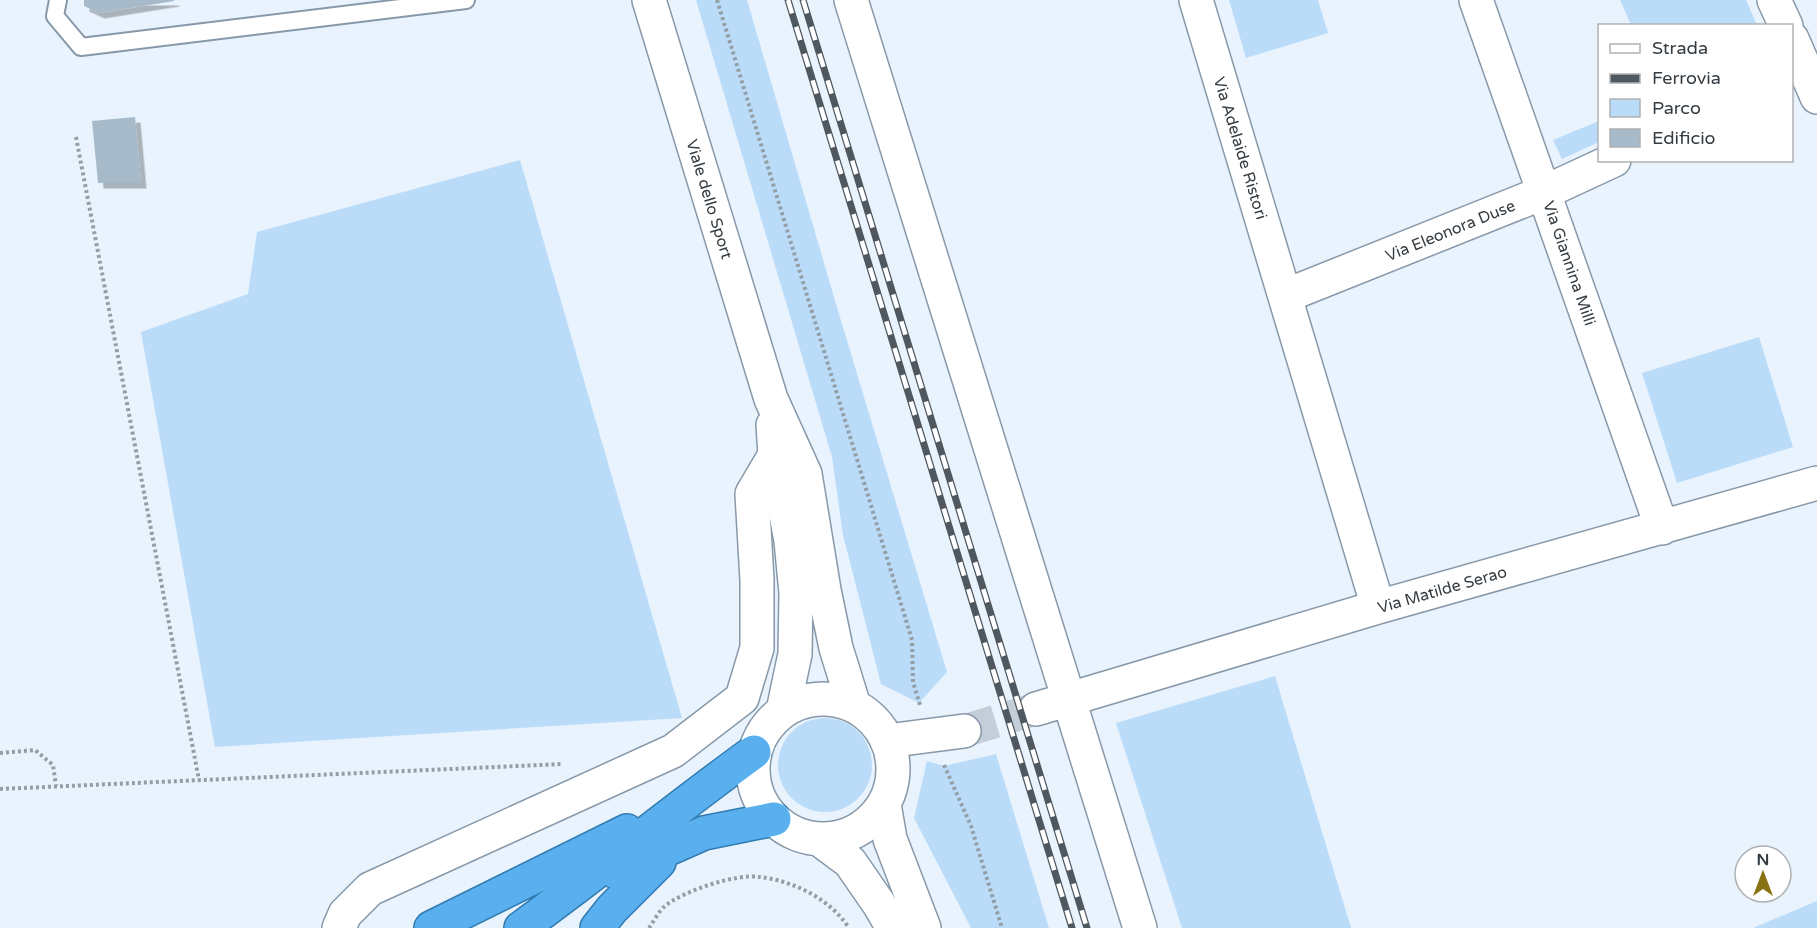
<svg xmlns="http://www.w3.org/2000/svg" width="1817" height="928" font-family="'Varela Round',sans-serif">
<defs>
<filter id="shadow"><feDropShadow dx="5.5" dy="5.5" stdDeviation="0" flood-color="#0004"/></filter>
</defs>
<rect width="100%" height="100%" fill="#e8f3fe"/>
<!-- green -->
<path fill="#bbdcf8" d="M696,0H747L839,314L947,672L919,703L881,684L843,535L832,457Z
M1229,0H1318L1328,33L1246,58Z
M1620,0H1746L1757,25H1631Z
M1599,121V142L1562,159L1553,140Z
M520,160L682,718L215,747L141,332L248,294L257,232Z
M1759,337L1793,447L1677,483L1642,373Z
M1275,676L1351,928H1182L1116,723Z
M778 765a47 47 0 1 1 94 0a47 47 0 1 1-94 0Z
M996,754L1049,928H971L914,818L927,761L944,766Z
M1817,901V928H1753Z"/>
<!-- building -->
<path fill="#a7baca" filter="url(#shadow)" d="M84,0H174V1L99,13L84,6Z
M135,117L141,183H98L92,121Z"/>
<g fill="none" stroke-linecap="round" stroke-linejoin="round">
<!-- minor-tunnel -->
<path stroke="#c4ced8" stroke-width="33" stroke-dasharray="33 16" stroke-linecap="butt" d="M964,731L1036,709"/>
<!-- service casing -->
<g stroke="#8799a9" stroke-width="20">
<path id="service" d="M58,0L55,16L81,47L466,0"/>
</g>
<!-- minor casing -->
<g stroke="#8799a9" stroke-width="36">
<path id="minor" d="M1196,0L1378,607
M1476,0L1662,528
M1285,296L1545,192L1614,160
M1036,709L1378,607L1817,483
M887,741L964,731
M339,928L345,914L370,889L673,751L742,698L757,648V580L752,494L775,455"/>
</g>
<!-- tertiary casing -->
<g stroke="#8799a9" stroke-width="36">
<path id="tertiary" d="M649,0L771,399L805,474L824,590L836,648L854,706
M851,0L1140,928
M1774,0L1786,26
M1792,39L1817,97
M773,425L775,455L791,541L796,593L795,654L783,711
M753 769a70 70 0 1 1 140 0a70 70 0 1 1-140 0Z
M884,804L890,839L924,928
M819,839L850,862L879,904L893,928"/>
</g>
<!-- trunk casing -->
<g stroke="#317baf" stroke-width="36">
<path id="trunk" d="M616,872L704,833L774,819
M431,928L627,831
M521,928C600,871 675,809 754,752
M597,928L612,909L659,862"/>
</g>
<!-- path -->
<path stroke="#949ea7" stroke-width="4" stroke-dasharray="3 3" stroke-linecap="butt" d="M717,0L912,640L913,682L920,705
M76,137L199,780
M0,753L35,750L53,765L56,786
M944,765L971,826L1002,928
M0,789L563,764
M649,928C654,921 659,911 665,906C683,891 737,873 760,877C794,881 830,899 849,928"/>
<!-- service -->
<use href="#service" stroke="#fff" stroke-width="16"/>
<!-- minor -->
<use href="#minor" stroke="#fff" stroke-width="33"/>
<!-- tertiary -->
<use href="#tertiary" stroke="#fff" stroke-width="33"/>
<!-- trunk -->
<use href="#trunk" stroke="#5ab0ee" stroke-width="33"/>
<!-- rail casing -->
<g stroke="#4f585f" stroke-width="7">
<path id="rail" d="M788,0L1072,928
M803,0L1087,928"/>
</g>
<!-- rail -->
<use href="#rail" stroke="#fff" stroke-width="4.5" stroke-dasharray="14" stroke-linecap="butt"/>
</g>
<g text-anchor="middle" stroke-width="4.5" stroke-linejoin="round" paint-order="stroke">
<!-- street labels -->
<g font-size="16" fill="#343c42" stroke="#fff">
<text transform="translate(1241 148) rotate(73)" y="6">Via Adelaide Ristori</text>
<text transform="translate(710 199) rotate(73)" y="6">Viale dello Sport</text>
<text transform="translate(1450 230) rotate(-22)" y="6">Via Eleonora Duse</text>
<text transform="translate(1570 263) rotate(71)" y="6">Via Giannina Milli</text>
<text transform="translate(1442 589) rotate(-16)" y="6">Via Matilde Serao</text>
</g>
</g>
<!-- legend -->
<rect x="1598" y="24" width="195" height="138" fill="#ffffff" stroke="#aeb1b3" stroke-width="1.5"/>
<rect x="1610" y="44" width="30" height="9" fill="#ffffff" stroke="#aeb1b3" stroke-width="1.5"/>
<text x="1652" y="54" font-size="18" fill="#343c42">Strada</text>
<rect x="1610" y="74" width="30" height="9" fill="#4f585f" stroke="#aeb1b3" stroke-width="1.5"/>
<text x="1652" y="84" font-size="18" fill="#343c42">Ferrovia</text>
<rect x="1610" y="99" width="30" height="18" fill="#bbdcf8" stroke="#aeb1b3" stroke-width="1.5"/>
<text x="1652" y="114" font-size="18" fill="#343c42">Parco</text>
<rect x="1610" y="129" width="30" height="18" fill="#a7baca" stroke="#aeb1b3" stroke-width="1.5"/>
<text x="1652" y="144" font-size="18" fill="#343c42">Edificio</text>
<!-- north arrow -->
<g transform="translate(1763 874)"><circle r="28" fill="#ffffff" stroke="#aeb1b3" stroke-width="1.5"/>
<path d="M0-4.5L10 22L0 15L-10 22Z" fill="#887214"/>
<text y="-9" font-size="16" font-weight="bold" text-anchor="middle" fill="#343c42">N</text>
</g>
</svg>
